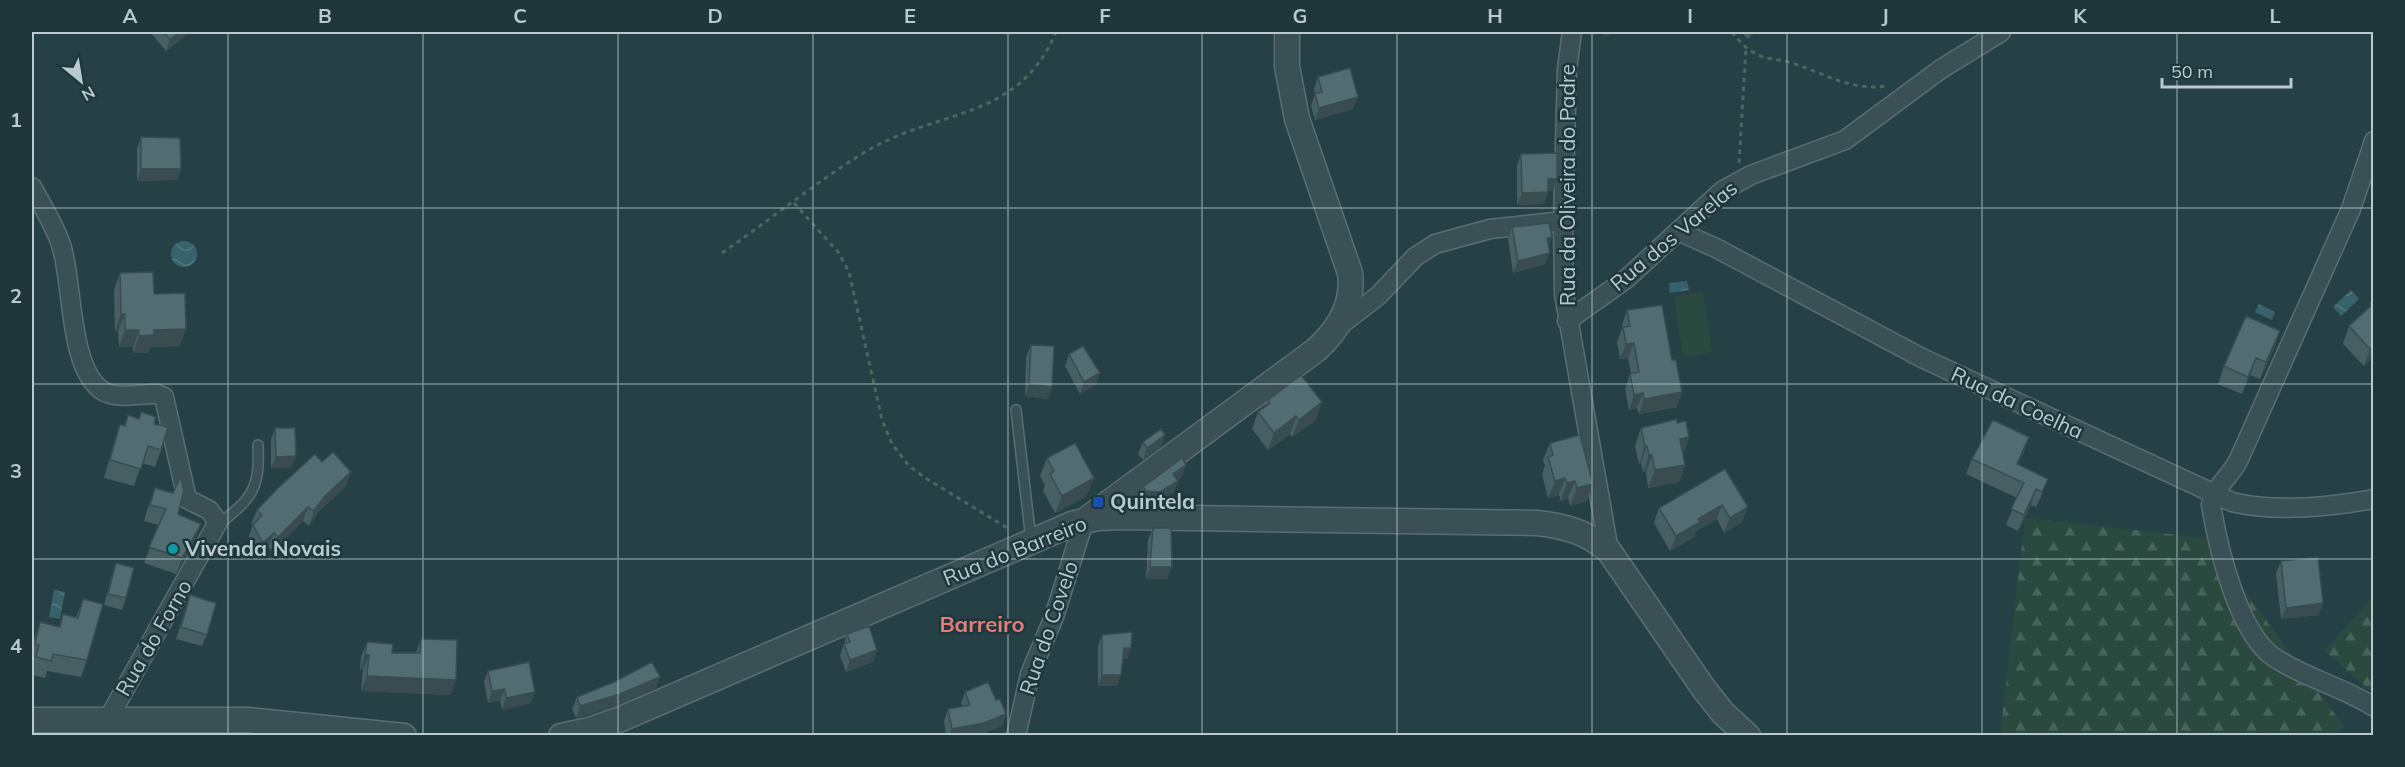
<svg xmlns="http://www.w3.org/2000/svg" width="2405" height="767" font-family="Mulish,sans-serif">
<defs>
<pattern id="forest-firs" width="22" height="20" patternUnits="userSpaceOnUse" patternTransform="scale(1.5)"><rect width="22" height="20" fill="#2b4a3f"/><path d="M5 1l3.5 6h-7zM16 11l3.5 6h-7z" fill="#48635a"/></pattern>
<pattern id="water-waves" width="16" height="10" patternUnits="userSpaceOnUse" patternTransform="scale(1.5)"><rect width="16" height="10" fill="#38626b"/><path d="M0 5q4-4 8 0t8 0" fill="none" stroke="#53777f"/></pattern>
</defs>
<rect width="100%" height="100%" fill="#264145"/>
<!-- forest -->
<path fill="url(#forest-firs)" d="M2025,518L2206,538L2345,728L2331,736H2000Z
M2373,596V693L2325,651Z"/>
<!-- pitch -->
<path fill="#2b4a3f" d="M1703,292L1712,352L1683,357L1674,297Z"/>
<!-- water -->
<path fill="url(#water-waves)" d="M171 254a13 13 0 1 1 26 0a13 13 0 1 1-26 0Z
M1687,281L1689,290L1670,293L1669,283Z
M2351,290L2359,299L2341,316L2333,307Z
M2259,304L2275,312L2272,320L2255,312Z
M54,590L65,592L60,619L49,617Z"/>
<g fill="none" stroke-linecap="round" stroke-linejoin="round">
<!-- service casing -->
<g stroke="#596e72" stroke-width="12">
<path id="service" d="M1016,410L1031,540
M218,525C252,498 260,490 258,445"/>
</g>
<!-- minor casing -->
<g stroke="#596e72" stroke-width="21">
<path id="minor" d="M1572,32L1567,69L1563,221L1564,294L1609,551
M2374,141L2351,209L2239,459C2232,475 2213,488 2211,505C2218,547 2238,634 2275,658C2305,678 2343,687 2374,707
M32,187C42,206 56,227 62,248C73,285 69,370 103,391C118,400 141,393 157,394L164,397L187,499L209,510L218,522L108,719
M1678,231L1716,248L1922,358L2232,502C2276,513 2329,507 2374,499
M1567,321L1625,280L1722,191L1751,175L1845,140L1941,69L2001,32
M1339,326L1378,296L1415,257L1435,244L1490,229L1563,221
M1016,736L1030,674L1054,617L1084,521"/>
</g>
<!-- tertiary casing -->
<g stroke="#596e72" stroke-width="27">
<path id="tertiary" d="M1088,518L1316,350C1339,329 1354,305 1350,273L1297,119L1287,66V32
M32,720H248L404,736
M561,736L589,730L621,719L1072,524L1098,518L1122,517L1537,523C1565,526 1587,532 1609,551L1704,689L1723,713L1748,736"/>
</g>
<!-- path -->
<path stroke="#4c675e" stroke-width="3" stroke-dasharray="4.5 4.5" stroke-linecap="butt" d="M1732,32C1738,40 1746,49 1756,54C1767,60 1781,59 1792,63C1826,74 1850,91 1887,86
M1739,163L1746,48
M794,203L838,252L849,272L882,420L892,444L909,466L927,479L1009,529
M722,253C770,220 816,182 865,152C938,108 1018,122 1056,32"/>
<!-- service -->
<use href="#service" stroke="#3b5055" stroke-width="9"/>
<!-- minor -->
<use href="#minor" stroke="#3b5055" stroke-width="18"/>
<!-- tertiary -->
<use href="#tertiary" stroke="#3b5055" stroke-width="24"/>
</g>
<!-- wall -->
<path fill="#475e62" d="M150,32H190L166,51Z
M1741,32H1756L1748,39Z
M1318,77L1353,109L1315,120L1311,106L1315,94L1314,89Z
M141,137L181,169L177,180L137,181V149Z
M1521,154L1553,191H1548L1544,204L1517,205V165Z
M1512,227L1552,237L1548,246L1545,264L1513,273L1508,238Z
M120,273L154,294L180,346L150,347L148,353H133V347H119L118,331H115L114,290Z
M2373,295V357L2364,366L2343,344L2349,326L2371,306L2370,304Z
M1627,310L1677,407L1639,414L1637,408L1629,410L1625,389L1630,374H1631L1628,358L1620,359L1617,342L1622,328V325Z
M2280,331L2274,348L2260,379L2250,375L2242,394L2218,384L2224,366Z
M1031,345L1048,399L1025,396L1026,357Z
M1069,354L1096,385L1080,394L1065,366Z
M1268,400L1316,420L1292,437L1290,434L1268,450L1252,429L1258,412L1265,407Z
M128,415L154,424L161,450L155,467L142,463L134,486L104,478L114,442L120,424L124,425Z
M1677,423L1689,437L1683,454L1685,465L1679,482L1648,488L1646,472H1643L1641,463L1639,464L1635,446L1641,428Z
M275,428L296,456L291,468H271V440Z
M1143,442L1161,447L1143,460L1138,454Z
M1550,443L1587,501L1570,506L1568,498L1561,501L1559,495L1548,498L1542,474L1545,466L1543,460Z
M2024,452L2018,464L2048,479L2042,494L2036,507L2031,505L2018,531L2006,525L2017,498L1966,474L1972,459Z
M1047,458L1087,496L1055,513L1043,491L1045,485L1040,476Z
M322,462L346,486L319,511L309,526L303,521L273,551L268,547L258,558L248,539L253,525L251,524L257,510Z
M1725,469L1742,522L1724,533L1717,519L1696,531L1694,537L1670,551L1654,523L1659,508Z
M1182,477L1177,480L1178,481L1173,493L1156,503H1141L1138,499L1143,487Z
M155,488L178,514L201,524L195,539L176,574L144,563L159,525L144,521L149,504Z
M1153,528L1172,567L1167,579H1146L1148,540Z
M2281,561L2319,615L2281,619L2276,573Z
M116,563L126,598L122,610L104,605L112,575Z
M190,595L207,635L202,646L176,639Z
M83,599L87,660L81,677L47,671L45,678L32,675L33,662H32V649L34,640L40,622L59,627L63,614L76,617Z
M847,634L873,662L846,672L840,656Z
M1102,635L1127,659H1123L1117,686H1098V646Z
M421,639L451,695L361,691L363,670H360L361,657L367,642L392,653H416Z
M488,671L531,703L502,710L500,700L488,703L484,682Z
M656,688L616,706L576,718L572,709L577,697Z
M965,692L996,700L1006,714L1002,726L979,735H946L944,721L948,709L962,706L961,703Z"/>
<!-- shaded-wall -->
<path fill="#394c50" d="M180,32H190L166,51L170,39Z
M1605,32H1618L1603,37Z
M1751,32H1756L1748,39Z
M1358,97L1353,109L1315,120L1319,108Z
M141,169H181L177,180L137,181Z
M1548,179H1557L1553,191H1544Z
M1548,192L1544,204L1517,205L1522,193Z
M1552,237L1547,249V238Z
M1550,253L1545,264L1513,273L1518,261Z
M121,314H125L118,331H115Z
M186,329L180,346L150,347L148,353H133L139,336L154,330Z
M125,330H139L133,347H119Z
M2280,331L2274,348L2260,379L2266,362Z
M1634,343L1628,358L1620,359L1626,344Z
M2373,346V357L2364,366L2370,349Z
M2256,358L2250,375L2242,394L2248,377Z
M1100,373L1096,385L1080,394L1084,382Z
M1029,384L1052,387L1048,399L1025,396Z
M1682,392L1677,407L1639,414L1644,399Z
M1643,393L1637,408L1629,410L1634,395Z
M1322,402L1316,420L1292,437L1299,420Z
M1296,416L1290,434L1268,450L1274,433Z
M1165,435L1161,447L1143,460L1147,448Z
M1689,437L1683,455L1680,439Z
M2029,437L2024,452L2011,479L2017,464Z
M1645,446H1647L1641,463L1639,464Z
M1649,455H1652L1646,472H1643Z
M296,456L291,468H271L276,457Z
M1186,465L1182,477L1169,486L1173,474Z
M1685,465L1679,482L1648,488L1655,470Z
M351,472L346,486L319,511L309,526L314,511L324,497Z
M1094,478L1087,496L1055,513L1062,496Z
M1565,478L1559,495L1548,498L1555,481Z
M1178,481L1173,493L1156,503H1141L1146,491Z
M1575,481L1568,498L1561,501L1567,483Z
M1593,484L1587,501L1570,506L1577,488Z
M2036,489L2031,505L2018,531L2024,515Z
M1722,505L1717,519L1696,531L1694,537L1670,551L1676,536L1698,519Z
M308,507L303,521L273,551L278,537Z
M1748,507L1742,522L1724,533L1730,518Z
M201,524L195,539L176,574L182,558Z
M274,533L268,547L258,558L263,543Z
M1150,567H1172L1167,579H1146Z
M2323,603L2319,615L2281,619L2286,608Z
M1124,648H1131L1127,659H1120Z
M877,650L873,662L846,672L850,660Z
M365,654L369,655L363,670H360Z
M1102,675H1121L1117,686H1098Z
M367,676L456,680L451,695L361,691Z
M660,677L656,688L616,706L576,718L580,706Z
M505,689L500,700L488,703L492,691Z
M535,692L531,703L502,710L506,698Z
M1006,714L1002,726L979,735H949L952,729Z"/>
<!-- building -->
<path fill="#526d72" stroke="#394c50" stroke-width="1.5" d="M163,32H180L170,39Z
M1350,68L1358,97L1319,108L1315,94L1322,92L1318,77Z
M141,137L180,138L181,169H141Z
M1557,153V179H1548V192L1522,193L1521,154Z
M1549,223L1552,237L1547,238L1550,253L1518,261L1512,227Z
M153,272L154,294L185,293L186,329L154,330V335L139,336V330H125V314H121L120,273Z
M2373,304V346L2370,349L2349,326Z
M1662,305L1672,360H1676L1682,392L1644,399L1643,393L1634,395L1630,374L1639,372L1634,343L1626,344L1623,327L1630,326L1627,310Z
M2246,316L2280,331L2266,362L2256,358L2248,377L2224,366Z
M1031,345L1054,346L1052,387L1029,384Z
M1083,346L1100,373L1084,382L1069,354Z
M1301,375L1322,402L1299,420L1296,416L1274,433L1258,412L1270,403L1268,400Z
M141,412L156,417L154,424L168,427L161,450L148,446L141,469L110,460L120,424L125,426L128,415L139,419Z
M1677,419V423L1686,421L1689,437L1680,439L1685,465L1655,470L1652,455H1649L1647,446H1645L1641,428Z
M1993,420L2029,437L2017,464L2048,479L2042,492L2036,489L2024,515L2011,509L2024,483L1972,459Z
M275,428H295L296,456L276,457Z
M1161,429L1165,435L1147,448L1143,442Z
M1580,435L1593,484L1577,488L1575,481L1567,483L1565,478L1555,481L1548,457L1553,455L1550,443Z
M1075,443L1094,478L1062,496L1050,474L1054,471L1047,458Z
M333,452L351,472L324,497L314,511L308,507L278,537L274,533L263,543L253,525L262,515L257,510L277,489L315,454L322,462Z
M1182,458L1186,465L1173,474L1178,481L1160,492L1146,491L1143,487Z
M1725,469L1748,507L1730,518L1722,505L1698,519L1700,522L1676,536L1659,508Z
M179,480H181L184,490L178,514L201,524L182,558L149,547L166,509L150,505L155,488L173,493Z
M1153,528H1171L1172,567H1150Z
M2318,557L2323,603L2286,608L2281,561Z
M116,563L134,568L126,598L108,594Z
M190,595L216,603L207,635L181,627Z
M83,599L103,604L87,660L53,654L51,661L36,657L39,645L35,644L40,622L60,627L63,614L78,618Z
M869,626L877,650L850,660L844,644L850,642L847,634Z
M1132,632L1131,648H1124L1121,675H1102V635Z
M421,639L457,640L456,680L367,676L369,655L365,654L367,642L393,644L392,653H420Z
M529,662L535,692L506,698L505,689L492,691L488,671Z
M652,662L660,677L620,694L580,706L577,697L614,682Z
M988,682L996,700L1000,699L1006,714L984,723L952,729L948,709L970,705L965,692Z"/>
<!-- grid -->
<path fill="none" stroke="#b9cace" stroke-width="1.5" stroke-opacity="0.55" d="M228,32V736M423,32V736M618,32V736M813,32V736M1008,32V736M1202,32V736M1397,32V736M1592,32V736M1787,32V736M1982,32V736M2177,32V736M32,208H2374M32,384H2374M32,559H2374"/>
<!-- markers -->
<rect fill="#1a4fb4" stroke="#1f363a" stroke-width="2" x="1092" y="496" width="12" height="12" rx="3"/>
<circle fill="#0f9aa8" stroke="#1f363a" stroke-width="2" cx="173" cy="549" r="6"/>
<g text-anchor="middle" stroke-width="5" stroke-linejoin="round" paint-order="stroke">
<!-- street labels -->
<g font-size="21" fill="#b9cace" stroke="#1f363a">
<text transform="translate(1568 185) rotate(-90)" y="7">Rua da Oliveira do Padre</text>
<text transform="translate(1674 236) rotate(-40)" y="7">Rua dos Varelas</text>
<text transform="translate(2017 403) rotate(25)" y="7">Rua da Coelha</text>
<text transform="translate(1015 551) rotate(-22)" y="7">Rua do Barreiro</text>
<text transform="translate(1049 628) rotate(-71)" y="7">Rua do Covelo</text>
<text transform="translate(154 638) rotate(-60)" y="7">Rua do Forno</text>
</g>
<!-- poi labels -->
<g font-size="21" font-weight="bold" fill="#b9cace" stroke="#1f363a" text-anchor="start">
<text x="1110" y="509">Quintela</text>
<text x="185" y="556">Vivenda Novais</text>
</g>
<!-- neighbourhood labels -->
<g font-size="22" font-weight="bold" fill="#e17e7c" stroke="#1f363a">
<text x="982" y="632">Barreiro</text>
</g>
</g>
<!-- border -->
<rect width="2405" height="767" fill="none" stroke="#1f363a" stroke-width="66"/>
<!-- north arrow -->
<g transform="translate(81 81) rotate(150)" stroke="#1f363a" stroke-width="4.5" paint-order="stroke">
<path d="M0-4.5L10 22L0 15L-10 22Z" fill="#b9cace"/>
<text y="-9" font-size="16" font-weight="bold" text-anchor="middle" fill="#b9cace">N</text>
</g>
<!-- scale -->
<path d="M2162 78v9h129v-9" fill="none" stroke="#b9cace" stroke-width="3"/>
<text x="2171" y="78" font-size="18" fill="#b9cace" stroke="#1f363a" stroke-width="4.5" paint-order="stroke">50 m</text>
<rect x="33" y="33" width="2339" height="701" fill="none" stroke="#b9cace" stroke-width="2"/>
<g font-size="20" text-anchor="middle" font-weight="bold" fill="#b9cace">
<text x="130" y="23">A</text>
<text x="325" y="23">B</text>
<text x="520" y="23">C</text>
<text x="715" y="23">D</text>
<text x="910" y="23">E</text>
<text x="1105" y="23">F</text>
<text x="1300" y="23">G</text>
<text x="1495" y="23">H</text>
<text x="1690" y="23">I</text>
<text x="1885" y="23">J</text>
<text x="2080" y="23">K</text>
<text x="2275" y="23">L</text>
<text x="16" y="127">1</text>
<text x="16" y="303">2</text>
<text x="16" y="478">3</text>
<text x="16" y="653">4</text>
</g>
</svg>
